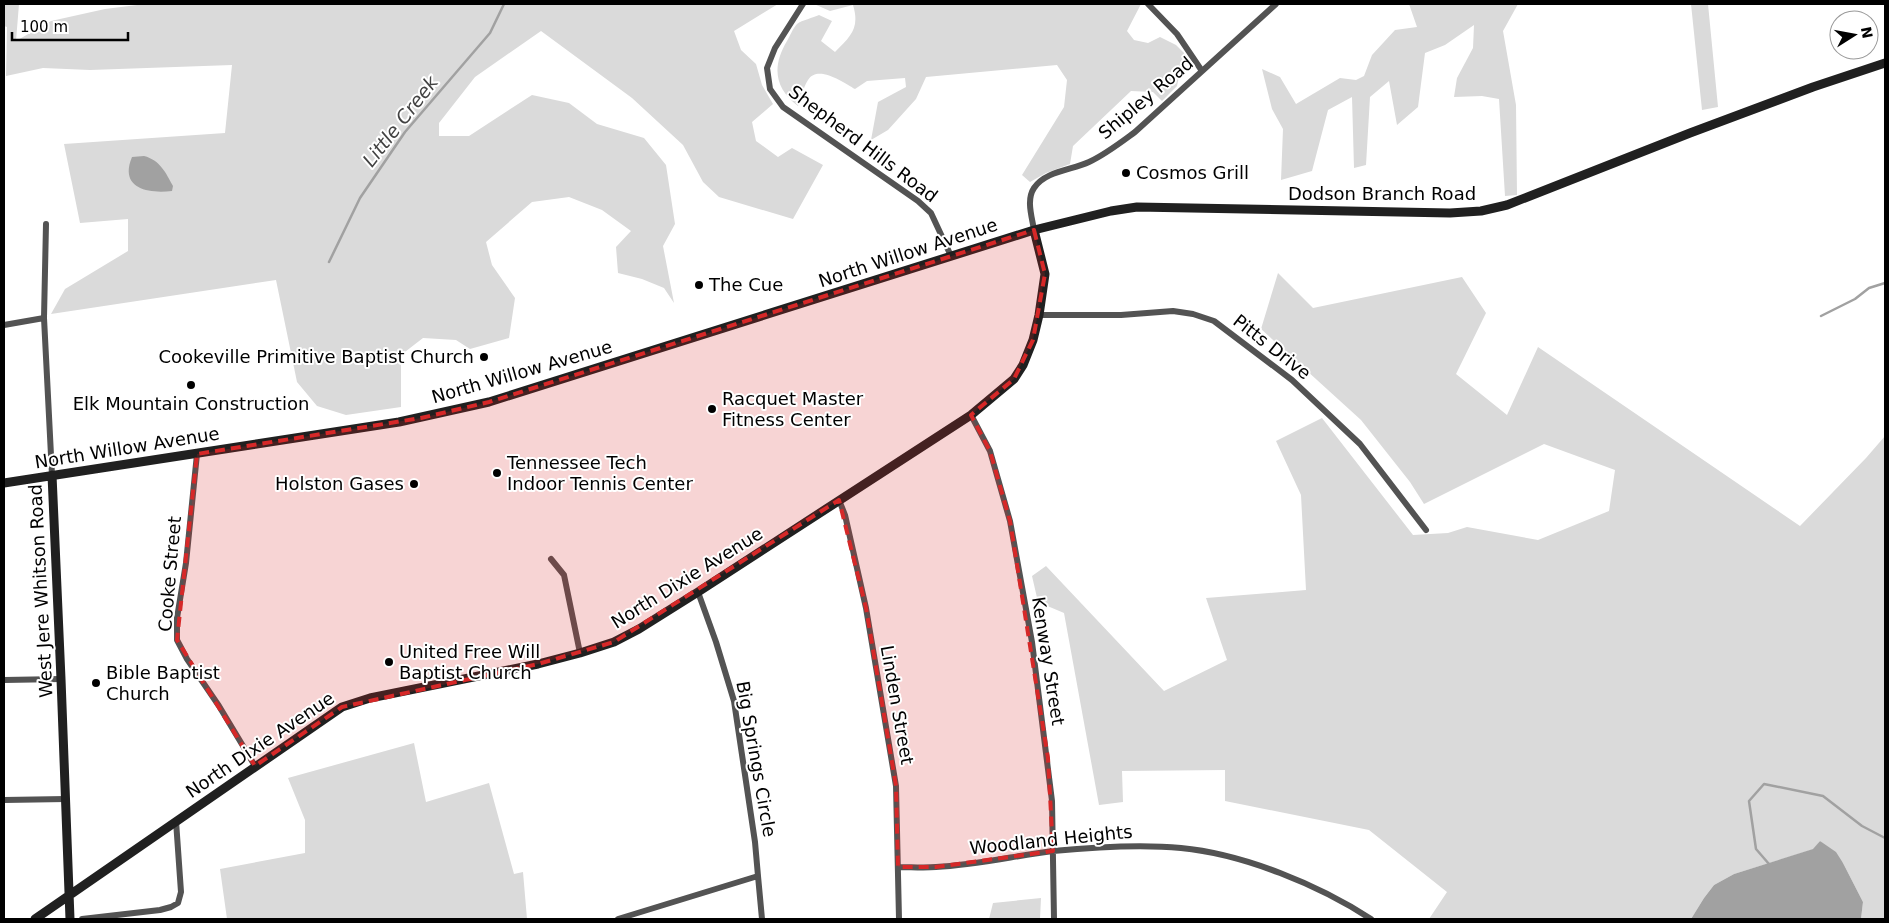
<svg xmlns="http://www.w3.org/2000/svg" width="1889" height="923" font-family="'DejaVu Sans',sans-serif">
<rect width="100%" height="100%" fill="#fff"/>
<!-- green -->
<path fill="#dadada" d="M4,4H19L16,41L51,21L105,9L145,4H778L734,31L741,50L756,64L762,85L773,104L752,122L756,141L778,157L792,148L823,165L793,219L719,197L703,182L683,145L632,98L541,31L475,77L439,123V136H469L532,95L569,103L597,124L644,138L666,165L675,224L663,246L674,303L664,288L642,279L618,273L616,247L631,231L602,210L569,197L532,202L486,242L492,265L515,298L509,338L470,349L456,340L423,338L401,355V407L346,415L317,406L297,382L276,280L51,314L65,289L128,251V219L80,223L64,144L225,133L232,65L90,70L43,68L6,76L7,27L4,26Z
M814,4H1141L1127,31L1134,40L1148,43L1160,37L1176,45L1184,53L1177,86L1162,101L1153,92L1131,91L1073,146L1070,164L1046,173L1030,182L1022,175L1064,107L1067,80L1057,65L926,77L916,99L888,130L871,140L878,102L906,87L905,78L867,81L855,89C844,83 818,64 808,80C803,88 801,98 798,106C774,88 772,66 787,41C790,36 793,28 797,24C802,20 813,18 819,15L832,21L821,41L835,52C851,36 860,28 853,5L830,11Z
M1409,4H1518L1503,31L1516,105L1517,195L1505,196L1499,99L1482,96L1454,97L1457,78L1473,48L1474,25L1445,45L1425,53L1418,107L1397,125L1389,81L1370,97L1366,165L1354,168L1352,97L1328,110L1312,171L1281,180L1283,129L1272,109L1262,69L1280,77L1296,104L1340,78L1356,80L1364,76L1372,55L1395,30L1417,27Z
M1691,4H1708L1718,107L1702,110Z
M1278,273L1313,308L1462,277L1486,313L1456,374L1507,415L1538,347L1800,526L1866,458L1885,436V919H1861L1863,902L1843,863L1820,841L1814,849L1734,874L1714,885L1704,898L1691,919H1429L1447,892L1369,830L1225,801V770L1122,771L1123,802L1099,805L1064,613L1038,602L1032,576L1046,566L1164,691L1227,660L1206,598L1306,590L1301,495L1276,441L1322,418L1413,535L1448,533L1467,527L1538,540L1609,511L1615,470L1544,444L1424,504L1410,482L1361,420L1261,329Z
M414,743L426,802L489,783L514,874L523,872L527,919H227L220,869L305,853V820L288,778Z
M1041,898L1040,919H989L993,903Z"/>
<!-- water -->
<path fill="#a1a1a1" d="M144,156C160,160 166,173 173,186L172,191C147,194 119,188 132,157Z
M1820,841L1836,852L1843,863L1863,902L1861,919H1691L1704,898L1714,885L1734,874L1813,849Z"/>
<g fill="none" stroke-linecap="round" stroke-linejoin="round">
<!-- stream -->
<path stroke="#a1a1a1" stroke-width="2.5" d="M329,262L360,198L405,132L490,33L504,4
M1821,316L1855,299L1869,288L1885,283
M1769,864L1756,849L1749,801L1764,784L1823,796L1862,826L1885,838"/>
<!-- street -->
<path stroke="#535353" stroke-width="6" d="M803,4L775,48L767,68L770,89L783,107L918,201L931,213L951,256
M1148,4L1177,34L1202,71
M46,224L44,318L52,475
M1034,230C1032,217 1026,200 1034,188C1045,171 1072,170 1089,162C1106,154 1120,143 1135,132L1276,4
M1039,315H1121L1173,311L1193,314L1214,321L1292,380L1360,444L1426,530
M4,325L44,318
M971,415L990,451L1010,521L1032,642L1052,801L1054,919
M197,454L186,563L177,618V640L187,659L219,706L255,766
M839,500L845,515L866,608L896,786L899,919
M551,559L564,575L580,653
M698,592L716,642L734,701L755,842L758,876
M4,680L61,679
M4,800L66,799
M898,867C911,867 924,868 936,867C975,865 1014,856 1053,851C1095,847 1139,844 1181,848C1244,854 1319,885 1371,919
M82,919L160,910L171,907L178,903L181,892L176,821
M618,919L758,876L762,919"/>
<!-- secondary -->
<path stroke="#202020" stroke-width="9" d="M52,475L61,679L70,919
M4,483L399,422L489,402L1034,230L1111,211L1137,207L1450,213L1481,211L1507,205L1690,133L1813,87L1885,63
M35,919L342,707L370,698L538,664L580,653L614,642L639,629L698,592L971,415L1014,379L1023,365L1033,340L1039,315L1045,274L1034,230"/>
</g>
<!-- marked area -->
<path fill="#d62828" fill-opacity="0.2" stroke="#d62828" stroke-width="4" stroke-dasharray="10 6" stroke-linejoin="round" d="M1034,230L1045,274L1033,340L1014,379L971,415L990,451L1010,521L1048,758L1053,851L936,867H898L896,786L866,608L839,500L614,642L538,664L342,707L255,766L177,640L197,454L421,418L489,402Z"/>
<!-- markers -->
<g fill="#000" stroke="#fff" stroke-width="2">
<circle cx="1126" cy="173" r="5"/>
<circle cx="699" cy="285" r="5"/>
<circle cx="484" cy="357" r="5"/>
<circle cx="191" cy="385" r="5"/>
<circle cx="712" cy="409" r="5"/>
<circle cx="497" cy="473" r="5"/>
<circle cx="414" cy="484" r="5"/>
<circle cx="389" cy="662" r="5"/>
<circle cx="96" cy="683" r="5"/>
</g>
<g text-anchor="middle" stroke-width="4" stroke-linejoin="round" paint-order="stroke">
<!-- street labels -->
<g font-size="18" fill="#000" stroke="#fff">
<text transform="translate(1146 98) rotate(-40)" y="6">Shipley Road</text>
<text transform="translate(863 144) rotate(37)" y="6">Shepherd Hills Road</text>
<text x="1382" y="200">Dodson Branch Road</text>
<text transform="translate(908 253) rotate(-18)" y="6">North Willow Avenue</text>
<text transform="translate(1272 347) rotate(38)" y="6">Pitts Drive</text>
<text transform="translate(522 372) rotate(-16)" y="6">North Willow Avenue</text>
<text transform="translate(127 448) rotate(-9)" y="6">North Willow Avenue</text>
<text transform="translate(170 574) rotate(-85)" y="6">Cooke Street</text>
<text transform="translate(687 578) rotate(-32)" y="6">North Dixie Avenue</text>
<text transform="translate(41 591) rotate(-93)" y="6">West Jere Whitson Road</text>
<text transform="translate(1048 661) rotate(81)" y="6">Kenway Street</text>
<text transform="translate(897 705) rotate(80)" y="6">Linden Street</text>
<text transform="translate(260 745) rotate(-34)" y="6">North Dixie Avenue</text>
<text transform="translate(756 759) rotate(80)" y="6">Big Springs Circle</text>
<text transform="translate(1051 840) rotate(-6)" y="6">Woodland Heights</text>
</g>
<!-- poi labels -->
<g font-size="18" fill="#000" stroke="#fff" text-anchor="start">
<text x="1136" y="179">Cosmos Grill</text>
<text x="709" y="291">The Cue</text>
<text x="474" y="363" text-anchor="end">Cookeville Primitive Baptist Church</text>
<text x="722" y="405">Racquet Master<tspan x="722" dy="21">Fitness Center</tspan></text>
<text x="191" y="410" text-anchor="middle">Elk Mountain Construction</text>
<text x="507" y="469">Tennessee Tech<tspan x="507" dy="21">Indoor Tennis Center</tspan></text>
<text x="404" y="490" text-anchor="end">Holston Gases</text>
<text x="399" y="658">United Free Will<tspan x="399" dy="21">Baptist Church</tspan></text>
<text x="106" y="679">Bible Baptist<tspan x="106" dy="21">Church</tspan></text>
</g>
<!-- water labels -->
<g font-size="19" font-style="italic" fill="#424242" stroke="#fff">
<text transform="translate(400 121) rotate(-52)" y="7">Little Creek</text>
</g>
</g>
<!-- border -->
<rect width="1889" height="923" fill="none" stroke="#000000" stroke-width="10"/>
<!-- north arrow -->
<g transform="translate(1854 35) rotate(79)"><circle r="24" fill="#ffffff" stroke="#999999"/>
<path d="M0-4L9 19L0 12L-9 19Z" fill="#000000"/>
<text y="-8" font-size="14" font-weight="bold" text-anchor="middle" fill="#000000">N</text>
</g>
<!-- scale -->
<path d="M12 32v8h116v-8" fill="none" stroke="#000000" stroke-width="2.5"/>
<text x="20" y="32" font-size="15" fill="#000000" stroke="#ffffff" stroke-width="4" paint-order="stroke">100 m</text>
</svg>
